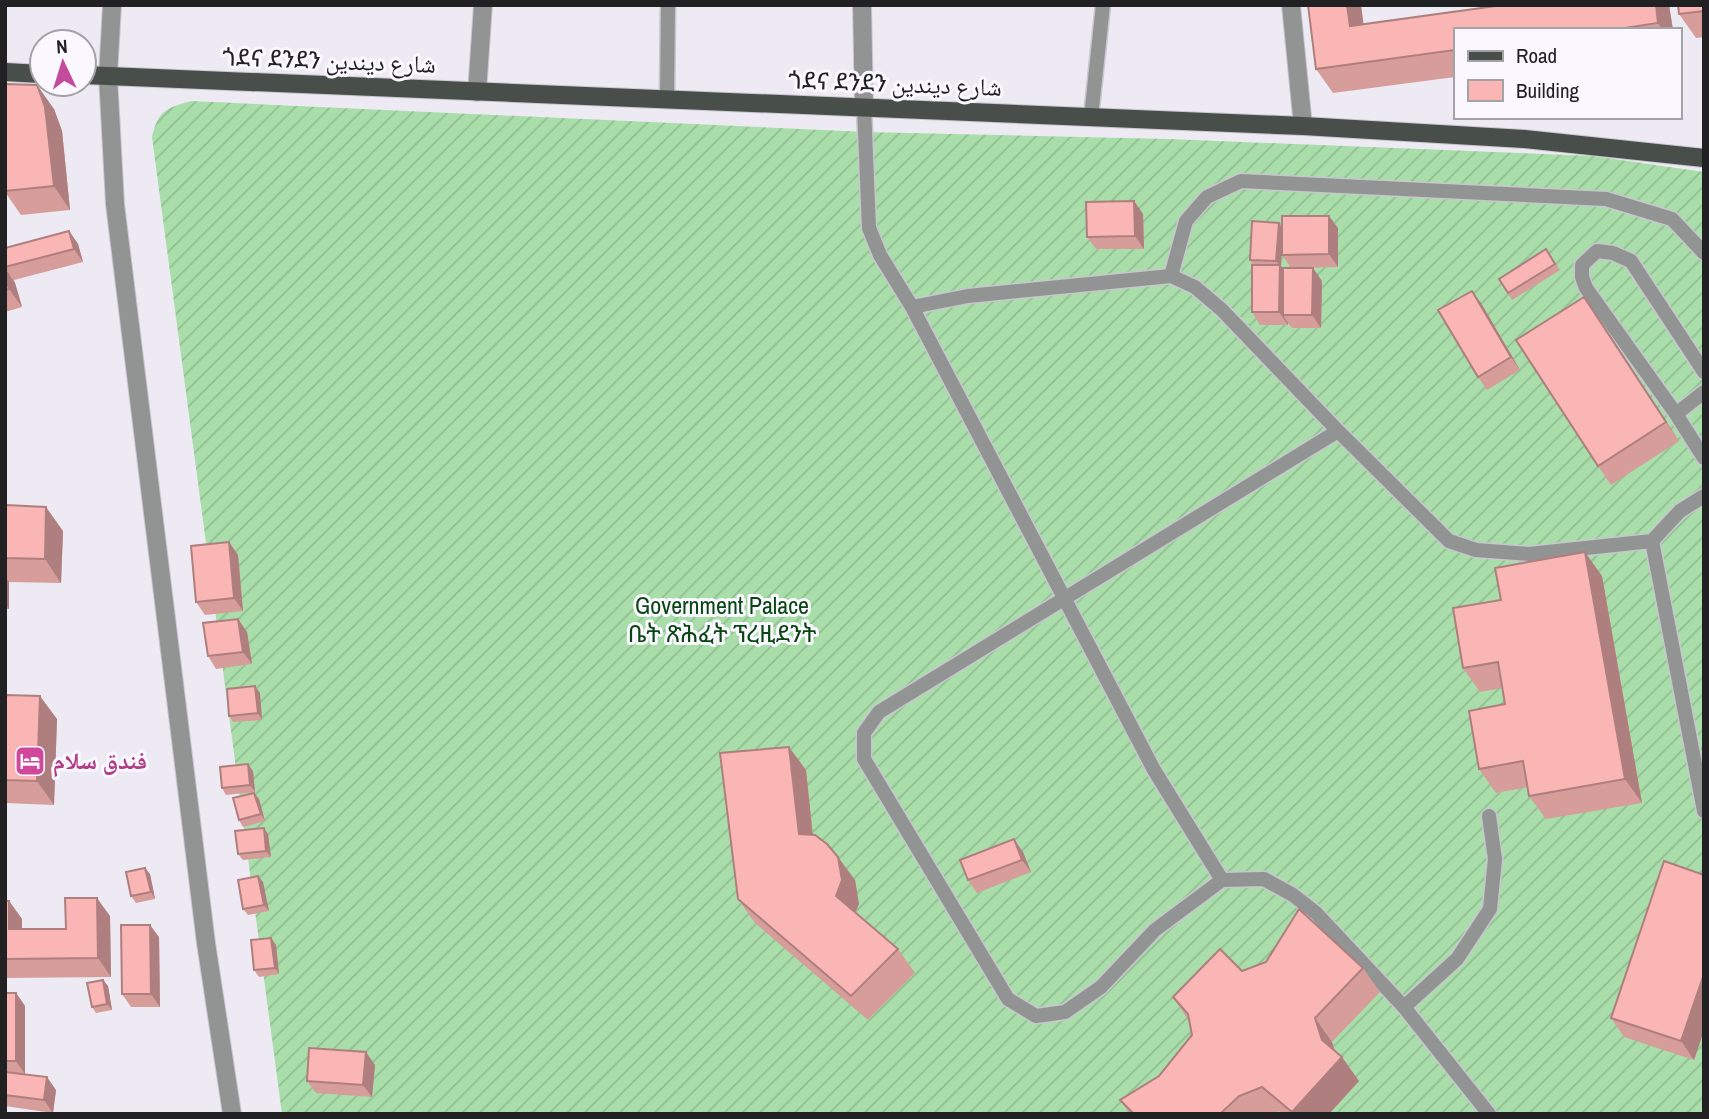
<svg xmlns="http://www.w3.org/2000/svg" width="1709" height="1119" font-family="'Archivo Narrow','Noto Naskh Arabic','Noto Sans Ethiopic',sans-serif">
<defs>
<pattern id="garden-furrows" width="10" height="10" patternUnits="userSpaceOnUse" patternTransform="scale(1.75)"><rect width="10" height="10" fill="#a9deaa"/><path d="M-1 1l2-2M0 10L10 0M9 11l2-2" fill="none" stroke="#91be92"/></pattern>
</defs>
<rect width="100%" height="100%" fill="#edeaf3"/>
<!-- garden -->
<path fill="url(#garden-furrows)" d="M191,101L867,132L1169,139L1593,156L1704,172V1114H282L152,137C158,111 166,108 191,101Z"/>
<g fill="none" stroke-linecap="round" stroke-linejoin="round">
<!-- lane casing -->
<g stroke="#c8c6ce" stroke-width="17">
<path id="lane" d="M667,99L668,5
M864,107L869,228L880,255L912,307L1154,770L1222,880
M1091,117L1103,5
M1171,276L1186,221L1207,197L1241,181L1606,199L1672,219L1704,253
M912,307L968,296L1171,276L1195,287L1222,310L1338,431
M1704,372L1631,261L1613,253L1597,251L1582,265V277L1586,288L1676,414L1704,458
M1676,414L1704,392
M1704,496L1680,511L1652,541L1704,811
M1404,1007L1457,959L1490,909L1495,859L1489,816
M1489,1114L1404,1007L1316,913L1293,895L1264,879L1222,880L1155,930L1101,987L1065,1012L1036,1016L1008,999L864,759V733L879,712L1338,431L1449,541L1476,550L1529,554L1652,541"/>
</g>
<!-- street casing -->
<g stroke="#c8c6ce" stroke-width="20">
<path id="street" d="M112,5L108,76L115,204L206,943L232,1114
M862,5L864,107
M1291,5L1303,126
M477,92L483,5"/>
</g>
<!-- primary casing -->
<g stroke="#c8c6ce" stroke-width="20">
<path id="primary" d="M5,72L42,74
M84,75L1303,126L1524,139L1704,158"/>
</g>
<!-- lane -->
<use href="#lane" stroke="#919492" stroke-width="14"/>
<!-- street -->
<use href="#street" stroke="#919492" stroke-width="18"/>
<!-- primary -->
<use href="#primary" stroke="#484e49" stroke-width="18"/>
</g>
<!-- wall -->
<path fill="#d69d9b" d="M1308,5H1361L1363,24L1503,5H1669L1673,30H1455V77L1333,93L1316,69Z
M1704,5V37L1696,38L1679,14Z
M5,84L54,109L62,131L70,210L21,215L5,192Z
M1134,201L1143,214L1144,249H1096L1087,237Z
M1329,216L1338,228V267L1291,268L1282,255V249L1281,266L1283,269L1322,281L1321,328H1292L1288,323V325H1260L1252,312L1253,265L1250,260L1282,227Z
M69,231L78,244L83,262L14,280L15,283L22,307L5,312V248Z
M1546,249L1560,270L1512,300L1499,279Z
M1472,291L1481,303L1520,370L1487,390L1478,377Z
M1597,315L1679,441L1611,485L1598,466Z
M5,505L63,531L61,583L9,582V609H5Z
M229,542L238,555L243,611L205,615L196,602Z
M1602,576L1642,803L1546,819L1529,796L1528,787L1496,793L1479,769L1505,704L1502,688L1480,692L1463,668L1501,600Z
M238,619L247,632L252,664L216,669L208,656Z
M260,693L262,720L233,722L229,716Z
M5,695L57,719L54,805L5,803Z
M806,770L813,835L855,880L859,904L855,913L898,949L915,973L868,1020L755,923L738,899Z
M253,771L255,792L226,795L222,788Z
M254,793L259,799L265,821L243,827L239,820Z
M268,834L271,857L243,860L238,854Z
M1014,839L1023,852L1031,872L977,893L968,880Z
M150,874L155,899L136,903L131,896Z
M1704,875L1694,1060L1624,1037L1611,1018Z
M258,876L263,882L269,911L248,915L243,909Z
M5,901H9L22,919V929H66L110,916L111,977L5,978Z
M159,937L160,1007H131L122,994Z
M271,938L276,945L279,974L259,977L254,970Z
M1363,968L1380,992L1332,1042L1335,1050L1359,1081L1329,1114H1282L1279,1111L1271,1114H1130L1120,1100L1159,1076L1192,1035L1189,1021L1173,997L1242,971Z
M108,986L112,1010L96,1013L92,1007Z
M5,993H16L25,1006V1074H22L56,1090L53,1113L5,1106Z
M375,1065L372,1097L316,1093L307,1081Z"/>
<!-- shaded-wall -->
<path fill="#ae7f7e" d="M1347,5H1361L1367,50L1350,26Z
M1656,5H1669L1673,30H1663L1658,23Z
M37,85L54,109L62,131L70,210L54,186Z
M1134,201L1143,214L1144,249L1135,236Z
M1329,216L1338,228V267L1329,254Z
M1279,223L1283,229L1281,266L1289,277L1283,315L1288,323V325L1279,312L1280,266L1276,261Z
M69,231L78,244L83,262L74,249Z
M5,268L15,283L22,307L9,289L5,276Z
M1313,268L1322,281L1321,328L1312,315Z
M1472,291L1481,303L1520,370L1511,357Z
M1584,297L1597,315L1679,441L1666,422Z
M46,507L63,531L61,583L45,559Z
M229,542L238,555L243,611L234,598Z
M1585,552L1602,576L1642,803L1625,779Z
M5,576L9,582V609L5,604Z
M238,619L247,632L252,664L243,652Z
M255,686L260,693L262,720L258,713Z
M40,696L57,719L54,805L37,781Z
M789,747L806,770L815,858L799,834Z
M248,764L253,771L255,792L250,785Z
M254,793L259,799L265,821L261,814Z
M264,828L268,834L271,857L266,851Z
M1014,839L1023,852L1031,872L1022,860Z
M838,857L855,880L859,904L852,920L836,896Z
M145,868L150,874L155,899L151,892Z
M258,876L263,882L269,911L264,905Z
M97,898L110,916L111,977L98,958Z
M9,901L22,919V948L9,929Z
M150,925L159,937L160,1007L151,994Z
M271,938L276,945L279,974L275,968Z
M1704,974V1031L1694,1060L1681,1041Z
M103,980L108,986L112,1010L107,1004Z
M16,993L25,1006V1074L16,1061Z
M1315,1018L1332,1042L1338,1062L1342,1057L1359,1081L1329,1114H1294L1292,1112L1322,1040Z
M366,1052L375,1065L372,1097L363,1085Z
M47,1077L56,1090L53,1113L44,1100Z"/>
<!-- building -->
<path fill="#f9b6b4" stroke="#ae7f7e" stroke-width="2" d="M1308,5H1347L1350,26L1503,5H1656L1658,23L1611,30H1455V50L1316,69Z
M1678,5H1704V11L1679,14Z
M5,84L37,85L45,107L54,186L5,191Z
M1134,201L1135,236L1087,237L1086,202Z
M1282,216H1329V254L1282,255Z
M1252,221L1279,223L1276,261L1250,260Z
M69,231L74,249L5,267V248Z
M1546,249L1555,264L1508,293L1499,279Z
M1252,265H1280L1279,312H1252Z
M1283,268H1313L1312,315H1283Z
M5,276L9,289L5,290Z
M1472,291L1511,357L1478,377L1438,310Z
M1584,297L1666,422L1598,466L1516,340Z
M5,505L46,507L45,559L5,558Z
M229,542L234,598L196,602L191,546Z
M1585,552L1625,779L1529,796L1523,761L1479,769L1469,711L1505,704L1498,662L1463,668L1453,608L1501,600L1495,568Z
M238,619L243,652L208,656L203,623Z
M255,686L258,713L229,716L227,689Z
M5,695L40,696L37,781L5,780Z
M789,747L799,834L815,835L827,844L838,857L842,880L836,896L898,949L851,996L738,899L720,753Z
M248,764L250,785L222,788L220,767Z
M254,793L261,814L239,820L233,798Z
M264,828L266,851L238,854L235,831Z
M1014,839L1022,860L968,880L960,860Z
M1664,861L1704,875V974L1681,1041L1611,1018Z
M145,868L151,892L131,896L126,872Z
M258,876L264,905L243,909L238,880Z
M65,898H97L98,958L5,959V901H9V929H66Z
M1299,909L1363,968L1315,1018L1322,1040L1342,1057L1292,1112L1262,1087L1239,1096L1220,1114H1134L1120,1100L1159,1076L1192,1035L1188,1014L1173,997L1220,949L1242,971L1266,962Z
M121,925H150L151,994H122Z
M271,938L275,968L254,970L251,940Z
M103,980L107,1004L92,1007L87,983Z
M5,993H16V1061H5Z
M309,1048L366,1052L363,1085L307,1081Z
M5,1072L47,1077L44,1100L5,1095Z"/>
<!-- icons -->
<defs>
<g id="hotel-square" transform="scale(1.575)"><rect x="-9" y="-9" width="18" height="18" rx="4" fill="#d1479c" stroke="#faf8fe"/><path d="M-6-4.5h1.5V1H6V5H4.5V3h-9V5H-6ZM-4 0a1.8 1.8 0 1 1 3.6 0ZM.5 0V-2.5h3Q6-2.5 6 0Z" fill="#fff"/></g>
</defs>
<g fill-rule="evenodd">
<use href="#hotel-square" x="30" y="761"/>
</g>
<g text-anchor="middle" stroke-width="6" stroke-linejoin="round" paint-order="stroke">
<!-- street labels -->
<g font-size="24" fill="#212023" stroke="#faf8fe">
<text transform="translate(329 61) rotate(2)" y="8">ጎደና ደንደን شارع ديندين</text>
<text transform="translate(895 84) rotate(2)" y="8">ጎደና ደንደን شارع ديندين</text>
</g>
<!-- park labels -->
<g font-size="24" fill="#094712" stroke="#faf8fe">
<text x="722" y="614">Government Palace<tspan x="722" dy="28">ቤት ጽሕፈት ፕረዚደንት</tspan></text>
</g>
<!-- hotel labels -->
<g font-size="24" font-weight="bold" fill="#b23c85" stroke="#faf8fe" text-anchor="start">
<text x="53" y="769">فندق سلام</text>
</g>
</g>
<!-- border -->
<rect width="1709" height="1119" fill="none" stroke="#212023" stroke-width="14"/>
<!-- legend -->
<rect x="1454" y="28" width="228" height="91" fill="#faf8fe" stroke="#a3a2a6" stroke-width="2"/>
<rect x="1468" y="51" width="35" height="10" fill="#484e49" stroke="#a3a2a6" stroke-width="2"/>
<text x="1516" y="63" font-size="21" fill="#212023">Road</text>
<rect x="1468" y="80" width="35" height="21" fill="#f9b6b4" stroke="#a3a2a6" stroke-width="2"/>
<text x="1516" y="98" font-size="21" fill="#212023">Building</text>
<!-- north arrow -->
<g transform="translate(63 63) rotate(356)"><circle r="33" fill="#faf8fe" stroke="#a3a2a6" stroke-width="2"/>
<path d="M0-5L12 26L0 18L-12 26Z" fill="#c34a9d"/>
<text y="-10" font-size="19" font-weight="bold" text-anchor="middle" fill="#212023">N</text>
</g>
</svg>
